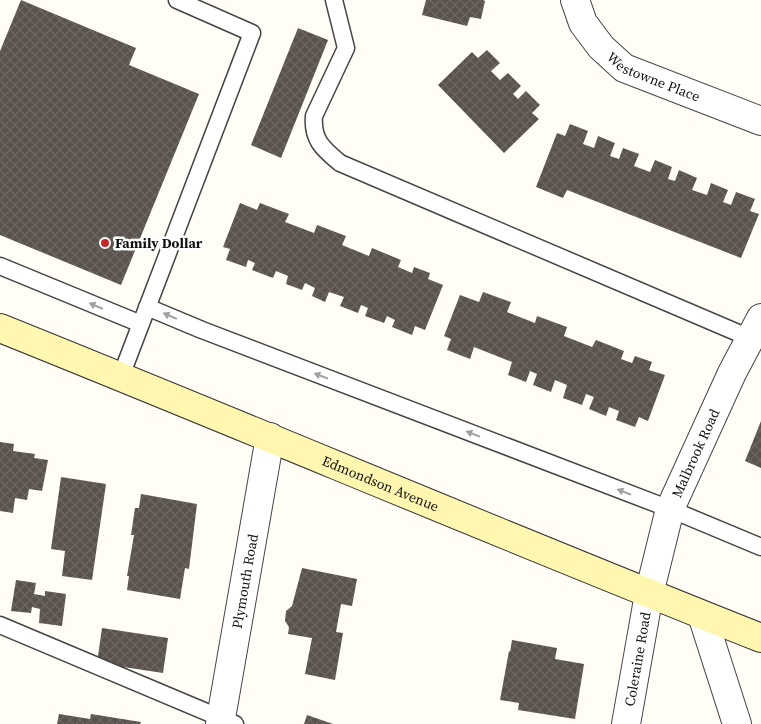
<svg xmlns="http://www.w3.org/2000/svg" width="761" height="724" font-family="'Source Serif 4',serif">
<defs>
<pattern id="building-cross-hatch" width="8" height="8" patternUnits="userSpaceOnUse" patternTransform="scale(1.25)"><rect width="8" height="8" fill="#5a524d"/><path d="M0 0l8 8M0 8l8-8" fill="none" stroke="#6d6662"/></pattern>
</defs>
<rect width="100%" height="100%" fill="#fffdf5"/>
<!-- building -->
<path fill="url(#building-cross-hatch)" d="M21,0L136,48L129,65L199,94L121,285L0,235V51Z
M426,0H483L485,1L481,19L470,17L467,26L422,15Z
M298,28L328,40L281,158L251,145Z
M487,50L500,63L491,71L500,80L508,73L521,86L513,94L518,99L526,91L540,105L532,113L539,119L504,153L438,85L472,52L478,58Z
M570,124L588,131L583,144L594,148L598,136L615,143L610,156L619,159L623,148L639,154L634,166L650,172L655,160L672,167L668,179L675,181L679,170L697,178L692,190L707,195L711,183L728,190L723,202L731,205L736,192L755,199L750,211L759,214L741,258L567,190L563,198L536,187L557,133L565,136Z
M240,203L257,210L260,203L289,214L285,222L314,233L317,225L346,236L342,245L369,256L372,248L401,260L398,267L412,273L414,267L430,273L428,279L443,285L425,330L415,326L412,335L392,327L395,320L387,316L384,323L365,316L368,308L361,305L358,313L340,306L344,297L329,292L325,302L312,296L315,288L305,283L302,290L286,284L288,276L276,271L273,278L252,270L255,263L248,260L246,267L226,260L230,249L223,247Z
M483,292L511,302L507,312L535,323L537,316L567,327L564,336L592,347L596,340L624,351L621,359L632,363L635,356L652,362L649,370L665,375L648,421L639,417L635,427L616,420L619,411L609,407L606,416L589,409L594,397L586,394L582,405L563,398L567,385L555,380L551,392L533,385L537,374L530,371L526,382L508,375L512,362L474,347L470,359L447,350L451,339L444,336L460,295L479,302Z
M761,421V468L745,461Z
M0,442L14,444L13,451L35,454L34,458L48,460L42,491L29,489L27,500L15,498L13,513L0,511Z
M61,477L106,484L92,580L62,576L65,551L51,549Z
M141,494L197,504L189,569L185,568L180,599L127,590L129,576H127L134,535H131L135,508H139Z
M302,568L357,579L352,606L341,604L336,632L343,633L335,680L305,674L312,638L288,634L289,627L285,621L286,611L292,606Z
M16,580L36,583L34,594L45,596V591L66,594L62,626L39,623L40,609L32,607L31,613L11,611Z
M102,628L168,638L163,673L97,663Z
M512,640L557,648L555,659L584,664L575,719L518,710L519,703L500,700L509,651L510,652Z
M59,714L90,719L91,714L141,722L140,724H57Z
M307,715L333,724H304Z"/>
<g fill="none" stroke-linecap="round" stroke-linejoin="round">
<!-- lane casing -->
<g stroke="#444" stroke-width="19">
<path id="lane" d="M334,0L346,48L314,116C312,140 323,149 340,163L757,341
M0,266L141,324
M147,307L202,330L670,509L761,547
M121,376L252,33L177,0
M0,625L235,724"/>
</g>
<!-- street casing -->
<g stroke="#444" stroke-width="30">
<g id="street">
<path id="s1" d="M575,0L583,23L601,47L624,68L761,121"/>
<path d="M702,615L737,724"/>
<path id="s2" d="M220,724L270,437"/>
<path id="s3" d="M626,724L649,594L670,509L732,373L761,318"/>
</g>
</g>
<!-- secondary casing -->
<g stroke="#333" stroke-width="30">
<g id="secondary">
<path id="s4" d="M0,328C254,430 506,537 761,638"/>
</g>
</g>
<!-- lane -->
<use href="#lane" stroke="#fff" stroke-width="16"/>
<!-- street -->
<use href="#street" stroke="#fff" stroke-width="28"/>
<!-- secondary -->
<use href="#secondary" stroke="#fff6b0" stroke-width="28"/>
</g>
<!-- one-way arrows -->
<defs><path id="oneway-solid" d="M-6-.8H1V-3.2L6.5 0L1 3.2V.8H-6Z" transform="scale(1.25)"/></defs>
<g fill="#a0a0a0">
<use href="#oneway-solid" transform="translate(96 306) rotate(-157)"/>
<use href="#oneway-solid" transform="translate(170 316) rotate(-157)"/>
<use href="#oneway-solid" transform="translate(321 376) rotate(-159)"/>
<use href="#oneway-solid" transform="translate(473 434) rotate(-159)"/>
<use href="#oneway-solid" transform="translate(624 492) rotate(-159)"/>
</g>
<!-- markers -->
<circle fill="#c4262e" stroke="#fff" stroke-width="2" cx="105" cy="243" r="5"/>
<g text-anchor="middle" stroke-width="5" stroke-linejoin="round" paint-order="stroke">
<!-- street labels -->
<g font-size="14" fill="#111" stroke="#fff">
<text dy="5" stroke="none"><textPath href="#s1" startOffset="116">Westowne Place</textPath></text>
<text dy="5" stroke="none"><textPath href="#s3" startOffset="281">Malbrook Road</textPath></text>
<text dy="5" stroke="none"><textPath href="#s4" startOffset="411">Edmondson Avenue</textPath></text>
<text dy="5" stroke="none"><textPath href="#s2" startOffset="145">Plymouth Road</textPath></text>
<text dy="5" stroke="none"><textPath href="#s3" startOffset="66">Coleraine Road</textPath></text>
</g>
<!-- poi labels -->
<g font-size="14" font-weight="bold" fill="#111" stroke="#fff" text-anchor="start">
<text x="115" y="248">Family Dollar</text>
</g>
</g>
</svg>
